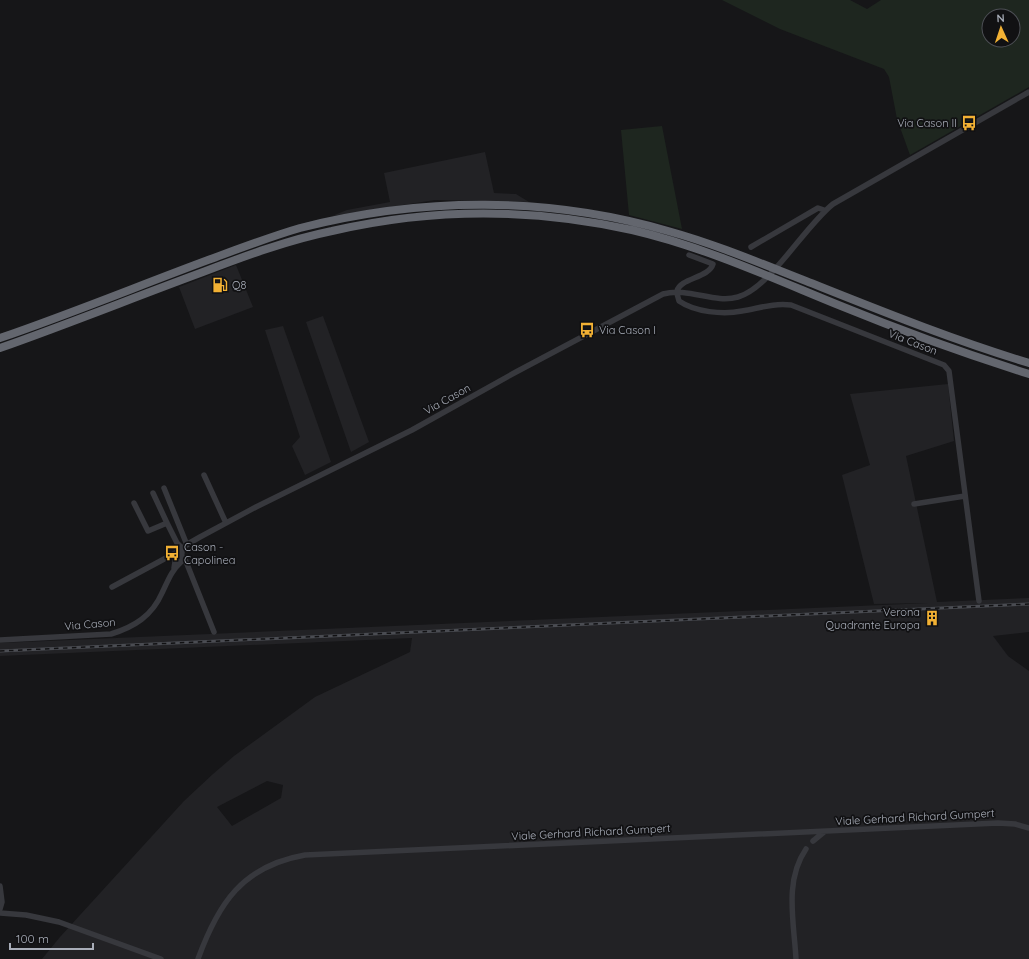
<svg xmlns="http://www.w3.org/2000/svg" width="1029" height="959" font-family="Quicksand,sans-serif">
<rect width="100%" height="100%" fill="#161618"/>
<!-- built -->
<path fill="#222225" fill-rule="evenodd" d="M485,152L494,193L516,194L529,202L435,200L332,216L347,210L390,202L384,173Z
M236,265L253,307L195,329L179,287Z
M323,316L369,442L351,452L306,322Z
M283,326L331,462L305,475L292,446L300,437L265,330Z
M948,384L954,441L906,456L937,602L1029,598V632L993,636L1008,656L1029,671V959H42L60,937L184,801L213,774L234,756L315,697L410,652L412,638L0,656V643L928,603L874,604L842,475L870,465L850,394ZM267,781L283,785L281,798L232,826L217,807Z"/>
<!-- green -->
<path fill="#1e261f" fill-rule="evenodd" d="M722,0H850L867,9L881,0H1029V87L910,155L897,119L889,77L884,69L780,29ZM989,16H1013V40H989Z
M662,126L682,229L629,215L621,130Z"/>
<g fill="none" stroke-linecap="round" stroke-linejoin="round">
<!-- minor -->
<path stroke="#37383d" stroke-width="5.5" d="M751,247L818,208L824,210
M689,255L713,264C709,278 680,278 677,291C677,294 678,298 679,301C695,312 723,315 742,311C760,308 773,303 791,305L944,365L949,371L979,601
M204,475L226,523
M164,488L187,545
M153,493L167,523
M134,503L148,531L167,523L177,543L183,549
M914,504L965,496
M182,557L185,559L214,632
M174,568L176,556L186,545L200,537L256,507L412,430L516,372L663,294C689,287 714,304 738,297C770,288 804,227 833,204L1029,92
M112,587L179,551
M0,640L111,634C134,627 152,616 162,593C168,581 171,571 181,562L182,552
M813,841L824,832
M0,886L2,902L0,909
M0,913L26,915L59,922L161,959
M198,959C218,904 242,866 305,855L998,823L1015,824L1029,828
M796,959C794,922 784,881 806,849"/>
<!-- highway -->
<path stroke="#63666e" stroke-width="8" d="M0,338C70,314 138,286 208,260C238,249 269,237 300,228C421,197 548,196 668,231C715,244 760,263 806,281C879,310 953,340 1029,363
M0,348C68,324 135,297 203,272C245,256 288,240 332,231C431,208 533,208 632,230C705,247 772,278 841,306C902,331 966,354 1029,374"/>
<!-- rail casing -->
<g stroke="#4a4c52" stroke-width="3">
<path id="rail" d="M0,651L1029,604"/>
</g>
<!-- rail -->
<use href="#rail" stroke="#111113" stroke-width="1.5" stroke-dasharray="4.5" stroke-linecap="butt"/>
</g>
<!-- icons -->
<defs>
<g id="bus-bare" transform="scale(1.2)"><path d="M-5-6H5V4H4V6H2V4H-2V6H-4V4H-5ZM-3.5-4V0h7V-4ZM-3.5 1.2v1.5H-2V1.2ZM2 1.2v1.5H3.5V1.2Z" fill="#f2b134" stroke="#111113" stroke-width="2.5" paint-order="stroke"/></g>
<g id="fuel-bare" transform="scale(1.2)"><path d="M-5.5-6h7V0h2V4h1.3V-2.5L3-4.5l.8-.8L6-3V5H2.5V1h-1V6h-7ZM-4.2-4.7v3.2H.2V-4.7Z" fill="#f2b134" stroke="#111113" stroke-width="2.5" paint-order="stroke"/></g>
<g id="building-bare" transform="scale(1.2)"><path d="M-4-6H4V6H1V3H-1V6H-4ZM-2.5-4.3h1.7v1.8h-1.7ZM.8-4.3h1.7v1.8H.8ZM-2.5-1h1.7V.8h-1.7ZM.8-1h1.7V.8H.8Z" fill="#f2b134" stroke="#111113" stroke-width="2.5" paint-order="stroke"/></g>
</defs>
<g fill-rule="evenodd">
<use href="#bus-bare" x="969" y="123"/>
<use href="#fuel-bare" x="220" y="285"/>
<use href="#bus-bare" x="587" y="330"/>
<use href="#bus-bare" x="172" y="553"/>
<use href="#building-bare" x="932" y="618"/>
</g>
<g text-anchor="middle" stroke-width="3.5" stroke-linejoin="round" paint-order="stroke">
<!-- poi labels -->
<g font-size="11" fill="#a8adb8" stroke="#111113" text-anchor="start">
<text x="957" y="127" text-anchor="end">Via Cason II</text>
<text x="232" y="289">Q8</text>
<text x="599" y="334">Via Cason I</text>
<text x="184" y="551">Cason -<tspan x="184" dy="13">Capolinea</tspan></text>
<text x="920" y="616" text-anchor="end">Verona<tspan x="920" dy="13">Quadrante Europa</tspan></text>
</g>
<!-- street labels -->
<g font-size="11" fill="#a8adb8" stroke="#111113">
<text transform="translate(913 342) rotate(21)" y="4">Via Cason</text>
<text transform="translate(447 399) rotate(-29)" y="4">Via Cason</text>
<text transform="translate(90 624) rotate(-5)" y="4">Via Cason</text>
<text transform="translate(915 817) rotate(-3)" y="4">Viale Gerhard Richard Gumpert</text>
<text transform="translate(591 832) rotate(-3)" y="4">Viale Gerhard Richard Gumpert</text>
</g>
</g>
<!-- north arrow -->
<g transform="translate(1001 28) rotate(357)"><circle r="19" fill="#111113" stroke="#4d4f55"/>
<path d="M0-3L7 15L0 10L-7 15Z" fill="#f2b134"/>
<text y="-6" font-size="11" font-weight="bold" text-anchor="middle" fill="#a8adb8">N</text>
</g>
<!-- scale -->
<path d="M10 943v6h83v-6" fill="none" stroke="#a8adb8" stroke-width="2"/>
<text x="16" y="943" font-size="12" fill="#a8adb8" stroke="#111113" stroke-width="3" paint-order="stroke">100 m</text>
</svg>
